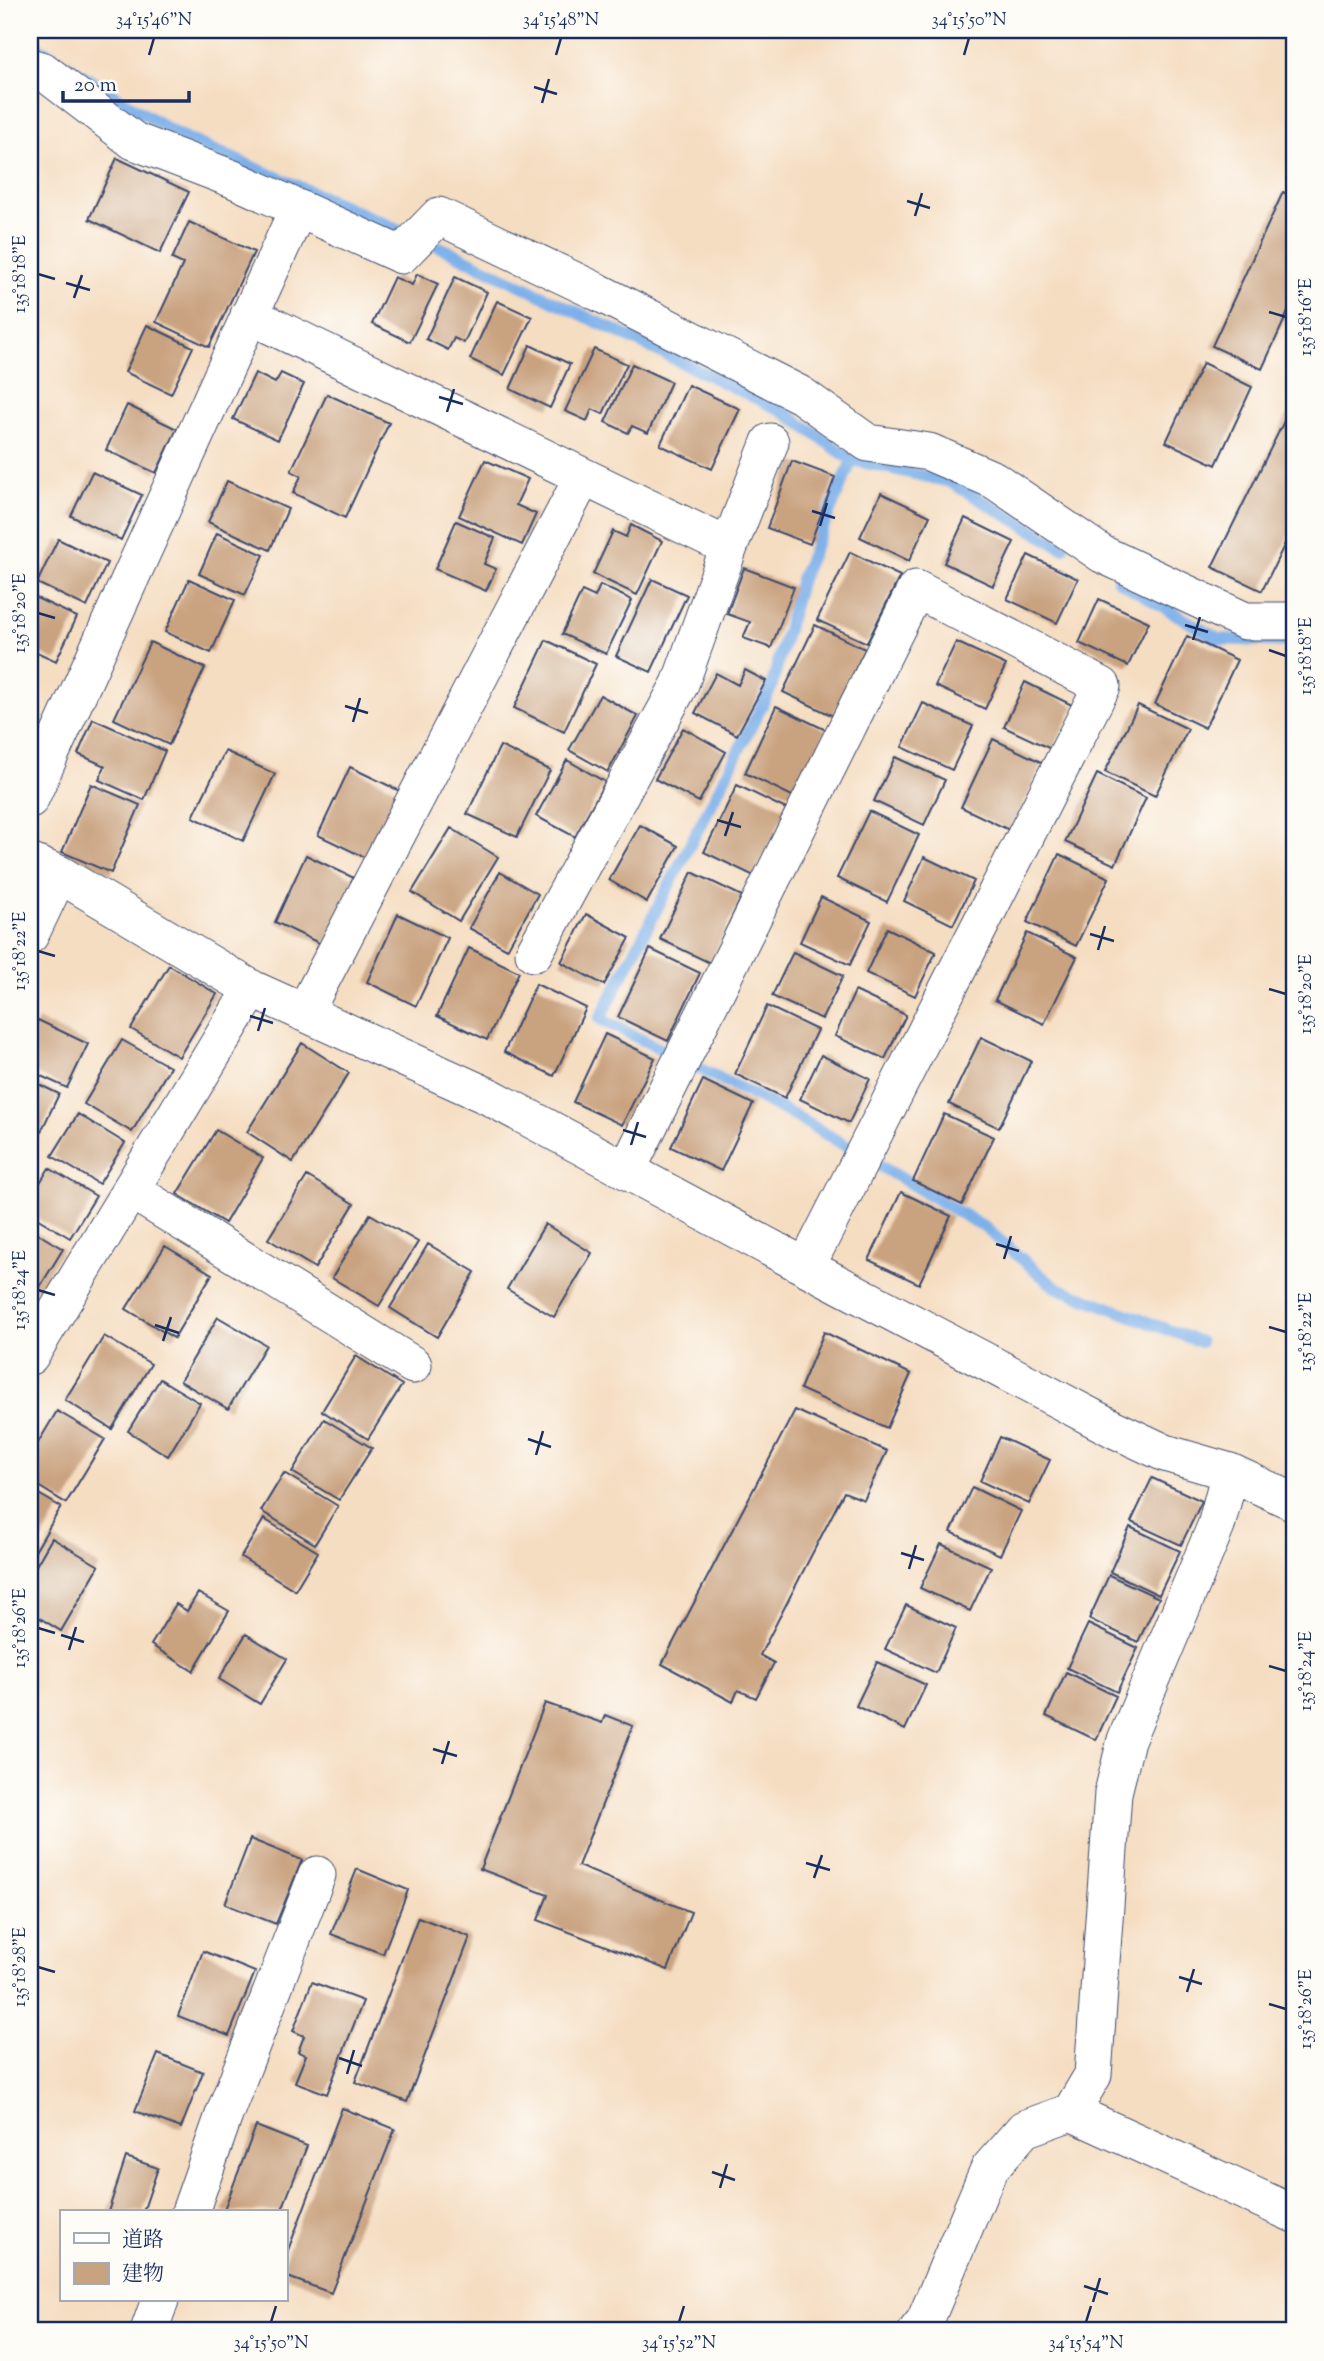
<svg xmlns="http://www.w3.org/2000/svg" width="1324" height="2361" font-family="'Sorts Mill Goudy','Noto Serif JP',serif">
<rect width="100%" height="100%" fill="#fdfcf7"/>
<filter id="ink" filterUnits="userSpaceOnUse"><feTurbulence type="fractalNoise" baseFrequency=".0143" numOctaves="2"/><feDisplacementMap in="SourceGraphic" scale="14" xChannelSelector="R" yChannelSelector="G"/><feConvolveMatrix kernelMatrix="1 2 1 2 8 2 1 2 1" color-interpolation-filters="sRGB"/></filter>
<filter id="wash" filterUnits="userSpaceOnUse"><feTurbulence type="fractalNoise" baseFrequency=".00686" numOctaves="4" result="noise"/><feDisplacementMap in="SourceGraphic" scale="28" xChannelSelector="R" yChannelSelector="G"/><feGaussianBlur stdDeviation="1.57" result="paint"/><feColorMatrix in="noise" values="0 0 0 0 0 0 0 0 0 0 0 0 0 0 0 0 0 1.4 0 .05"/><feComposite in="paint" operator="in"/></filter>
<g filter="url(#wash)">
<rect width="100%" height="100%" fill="#f5ddc1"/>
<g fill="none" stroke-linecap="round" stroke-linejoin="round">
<!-- stream -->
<path stroke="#7db0ea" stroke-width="12" d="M30,42L176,134L451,252L781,410L852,460L950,482L1063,548
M852,460L801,579L771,688L600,1019L795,1116L984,1227L1055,1287L1200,1342
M1118,580L1218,639L1294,642"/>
</g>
<g id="blocks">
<!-- building -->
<path fill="#c9a27f" d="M117,158L189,192L160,253L89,219Z
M1283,192L1294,197V299L1262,369L1212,346Z
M189,222L254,252L209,347L156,322L183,264L172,259Z
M417,274L438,284L410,342L372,324L394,277L412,285Z
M455,277L487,292L464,343L454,338L448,350L426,339Z
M497,301L532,317L504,375L470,359Z
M147,325L193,347L171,394L125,372Z
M530,345L570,364L550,408L510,389Z
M594,349L627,364L603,414L592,409L587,421L565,411Z
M1203,363L1252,387L1216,465L1166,442Z
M632,364L671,382L648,433L632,426L628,433L605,422Z
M255,373L275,383L281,373L304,384L278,440L233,419Z
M688,385L740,409L712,469L660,445Z
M327,394L389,423L345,518L293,493L301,476L291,471Z
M127,405L177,429L156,473L106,450Z
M1288,413L1294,416V525L1262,591L1212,567Z
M485,460L528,479L516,505L536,514L522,545L459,516Z
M792,461L835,477L810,544L767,528Z
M92,472L142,495L121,540L71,516Z
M227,481L288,509L270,550L208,522Z
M881,493L930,516L909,561L860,537Z
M965,518L1014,542L993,586L944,563Z
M456,521L495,538L484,564L496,569L486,591L435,569Z
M631,525L662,541L637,595L593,574L613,531L626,537Z
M217,533L264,555L245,595L199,574Z
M58,539L107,563L87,607L37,583Z
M850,552L900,576L867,643L817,620Z
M1028,555L1078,579L1057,623L1007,599Z
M744,568L794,587L771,648L743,638L750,622L727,614Z
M189,579L235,600L211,653L165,632Z
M652,579L687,595L651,672L616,656Z
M600,585L632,600L606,654L562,634L582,591L595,597Z
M30,595L77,617L56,661L30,649Z
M1099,599L1149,622L1128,666L1079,643Z
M815,625L865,649L833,716L783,692Z
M1187,636L1237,660L1205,728L1155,704Z
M546,640L596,664L564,732L514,708Z
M150,642L205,668L169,745L114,719Z
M956,642L1006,665L985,709L935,686Z
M745,670L766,681L737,735L695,713L716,673L738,685Z
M1025,682L1074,706L1053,750L1004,727Z
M600,695L638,716L608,772L569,750Z
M923,703L973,726L952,770L902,747Z
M1138,705L1188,729L1155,796L1105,772Z
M776,706L826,730L794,797L745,773Z
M93,719L165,751L144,800L99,780L105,766L78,754Z
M683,728L726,752L699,802L655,779Z
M993,739L1043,763L1011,831L961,807Z
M500,746L550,770L517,837L467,814Z
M225,751L275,774L243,841L193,817Z
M895,757L945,780L924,825L874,801Z
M567,760L605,782L575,837L536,816Z
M350,767L400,791L368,859L318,835Z
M1097,774L1146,798L1115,865L1065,842Z
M91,784L140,805L111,873L62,852Z
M737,785L786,809L754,876L704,852Z
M869,811L919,835L887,902L837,878Z
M640,825L678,846L647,902L609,880Z
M451,828L498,857L459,921L412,892Z
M1059,854L1109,878L1076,946L1027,922Z
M306,855L356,879L325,946L275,922Z
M924,857L974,881L953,925L904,901Z
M500,872L538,894L507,949L469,928Z
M692,872L742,896L710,963L660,939Z
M821,897L871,921L850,965L800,942Z
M398,914L448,938L416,1006L367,982Z
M586,914L630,938L604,985L561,962Z
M887,928L936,952L915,996L866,973Z
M1027,933L1077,957L1044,1024L995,1000Z
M469,948L519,972L487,1040L437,1016Z
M650,949L700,973L668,1041L618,1017Z
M793,952L843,976L822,1019L772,996Z
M169,965L217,994L179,1057L131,1029Z
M536,984L586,1008L554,1076L504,1052Z
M855,991L906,1015L885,1059L835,1036Z
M767,1006L817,1030L785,1098L735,1074Z
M38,1020L88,1044L67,1088L30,1071V1038Z
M605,1034L655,1058L622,1125L573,1102Z
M981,1037L1031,1061L999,1128L949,1104Z
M122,1040L170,1067L132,1132L84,1104Z
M302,1043L349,1073L293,1162L247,1132Z
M821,1055L870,1079L849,1123L800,1099Z
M30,1080L59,1094L38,1138L30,1134Z
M703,1080L753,1104L721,1171L671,1147Z
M78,1114L125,1143L99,1184L52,1156Z
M944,1114L994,1137L962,1205L913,1181Z
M216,1130L263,1158L225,1223L177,1194Z
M30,1146L37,1150L30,1166Z
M49,1168L96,1196L70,1238L30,1214V1199Z
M307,1176L354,1204L315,1268L268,1239Z
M901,1192L951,1216L919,1284L869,1260Z
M370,1214L418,1242L379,1306L332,1278Z
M545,1224L592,1253L554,1317L507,1289Z
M30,1229L63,1249L38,1290L30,1286Z
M428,1244L475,1272L437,1337L390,1308Z
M165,1246L212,1274L174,1338L126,1309Z
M218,1317L266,1345L228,1409L180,1381Z
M824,1332L911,1374L887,1428L800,1389Z
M104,1336L151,1364L112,1429L65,1400Z
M356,1356L402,1385L368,1439L322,1411Z
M160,1379L200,1403L168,1456L128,1431Z
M795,1410L887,1451L864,1500L844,1492L760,1655L774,1663L756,1698L738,1690L733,1702L662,1664Z
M57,1411L105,1439L66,1503L30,1481V1456Z
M324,1419L372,1448L339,1500L292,1472Z
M1000,1437L1050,1460L1029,1504L980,1481Z
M284,1473L338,1506L315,1544L261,1511Z
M1152,1478L1202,1501L1181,1545L1131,1522Z
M972,1487L1021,1511L1000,1555L951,1532Z
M30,1489L61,1507L30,1560Z
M264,1519L318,1552L295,1590L241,1557Z
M1130,1527L1180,1551L1159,1595L1110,1572Z
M52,1538L99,1566L61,1631L30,1612V1576Z
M941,1544L991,1567L970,1611L920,1588Z
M1109,1575L1159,1598L1138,1642L1089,1619Z
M198,1593L229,1611L193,1671L151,1645L176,1604L187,1611Z
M906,1605L956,1628L936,1673L885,1649Z
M1088,1624L1138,1648L1117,1692L1067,1668Z
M246,1634L287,1659L260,1704L219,1679Z
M877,1662L926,1685L905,1730L856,1706Z
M1066,1672L1116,1696L1096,1740L1046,1716Z
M545,1703L602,1723L605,1715L633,1726L578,1866L691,1912L668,1970L538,1920L548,1895L480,1869Z
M250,1839L302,1860L276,1924L225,1904Z
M357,1869L408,1890L383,1954L331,1934Z
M418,1917L470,1937L407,2102L355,2082Z
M203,1951L255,1972L229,2036L178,2016Z
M312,1982L363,2001L327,2094L295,2082L306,2055L298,2052L304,2036L293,2031Z
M158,2054L203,2072L181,2128L135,2111Z
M342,2108L395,2129L331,2293L285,2276V2258Z
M256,2126L307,2146L281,2212H223Z
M126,2157L158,2168L143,2212H108Z"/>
</g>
</g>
<g filter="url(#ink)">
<use href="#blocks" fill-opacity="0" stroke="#3c496d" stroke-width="2"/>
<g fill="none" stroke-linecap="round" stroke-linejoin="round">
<!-- street casing -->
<g stroke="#3c496d" stroke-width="39">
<path id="street" d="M30,67L43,71L134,141L233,179L401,255L439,216L598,292L801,395L868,443L929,452L994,480L1102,554L1245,621H1294
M249,315L729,547
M30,799L298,209
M30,862L59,874L252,989L490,1097L806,1267L1114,1429L1165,1453L1230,1472L1294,1502
M30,935L59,874
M534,953L680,684L729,547L770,442
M304,1013L583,477
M627,1170L916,589L1102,686L806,1267
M131,1190L413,1365
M30,1356L252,989
M1071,2112L1294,2214
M190,2212L224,2115L317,1875
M149,2331L160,2300
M917,2331L925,2321L989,2169L1024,2129L1071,2112L1093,2075L1113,1793L1126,1740L1216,1526L1230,1472"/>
</g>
<!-- street -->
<use href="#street" stroke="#fff" stroke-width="37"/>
</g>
</g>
<!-- ticks -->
<path fill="none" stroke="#1b2f5e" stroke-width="2.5" d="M149,55L154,38M556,55L561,38M964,55L969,38M534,87L557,94M542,103L549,79M907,201L930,208M915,216L922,193M38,274L55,279M66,283L90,290M74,298L82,275M1269,312L1286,317M439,397L463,404M447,412L454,389M812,511L835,518M820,526L827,503M38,613L55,618M1185,625L1208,632M1193,640L1200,617M1269,650L1286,656M345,706L368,713M353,722L360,698M717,820L741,827M725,836L733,812M1090,934L1114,941M1098,950L1105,926M38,951L55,956M1269,989L1286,994M250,1016L273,1023M258,1031L265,1008M623,1130L646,1137M631,1145L638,1122M996,1244L1019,1251M1004,1259L1011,1236M38,1290L55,1295M155,1325L179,1333M1269,1327L1286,1332M163,1341L171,1317M528,1439L551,1447M536,1455L543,1431M901,1553L924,1560M909,1569L916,1545M38,1628L55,1633M61,1635L84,1642M69,1650L76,1627M1269,1666L1286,1671M433,1749L457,1756M442,1764L449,1741M806,1863L830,1870M814,1878L822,1855M38,1967L55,1972M1179,1977L1202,1984M1187,1992L1194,1969M1269,2004L1286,2009M339,2058L362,2066M347,2074L354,2050M712,2172L735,2180M720,2188L727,2164M1084,2286L1108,2294M1093,2302L1100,2278M271,2322L276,2306M679,2322L684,2306M1086,2322L1091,2306"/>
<!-- margin -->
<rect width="1324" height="2361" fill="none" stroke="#fdfcf7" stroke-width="77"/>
<!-- legend -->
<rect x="60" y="2210" width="228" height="91" fill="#fdfcf7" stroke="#a3aaba" stroke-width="2"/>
<rect x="74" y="2233" width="35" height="10" fill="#ffffff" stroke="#a3aaba" stroke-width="2"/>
<text x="122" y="2246" font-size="21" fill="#1b2f5e">道路</text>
<rect x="74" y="2263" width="35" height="21" fill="#c9a27f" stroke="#a3aaba" stroke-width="2"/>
<text x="122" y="2280" font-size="21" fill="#1b2f5e">建物</text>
<!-- scale -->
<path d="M63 91v10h126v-10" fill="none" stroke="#1b2f5e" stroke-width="3.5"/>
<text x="74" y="91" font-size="21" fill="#1b2f5e" stroke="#fdfcf7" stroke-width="5" paint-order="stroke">20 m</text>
<rect x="38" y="38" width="1248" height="2284" fill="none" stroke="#1b2f5e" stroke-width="2.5"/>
<g font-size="18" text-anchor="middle" fill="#1b2f5e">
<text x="154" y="25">34°15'46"N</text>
<text x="561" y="25">34°15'48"N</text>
<text x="969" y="25">34°15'50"N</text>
<text transform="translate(19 274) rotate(-90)" y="6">135°18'18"E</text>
<text transform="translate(1305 317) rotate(-90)" y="6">135°18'16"E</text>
<text transform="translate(19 613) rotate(-90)" y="6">135°18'20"E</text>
<text transform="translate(1305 656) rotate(-90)" y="6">135°18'18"E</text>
<text transform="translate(19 951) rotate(-90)" y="6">135°18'22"E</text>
<text transform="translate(1305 994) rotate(-90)" y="6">135°18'20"E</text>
<text transform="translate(19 1290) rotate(-90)" y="6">135°18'24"E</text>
<text transform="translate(1305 1332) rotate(-90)" y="6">135°18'22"E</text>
<text transform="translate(19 1628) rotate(-90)" y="6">135°18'26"E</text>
<text transform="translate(1305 1671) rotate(-90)" y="6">135°18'24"E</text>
<text transform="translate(19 1967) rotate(-90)" y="6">135°18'28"E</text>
<text transform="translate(1305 2009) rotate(-90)" y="6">135°18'26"E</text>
<text x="271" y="2348">34°15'50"N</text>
<text x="679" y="2348">34°15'52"N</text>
<text x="1086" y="2348">34°15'54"N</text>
</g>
</svg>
